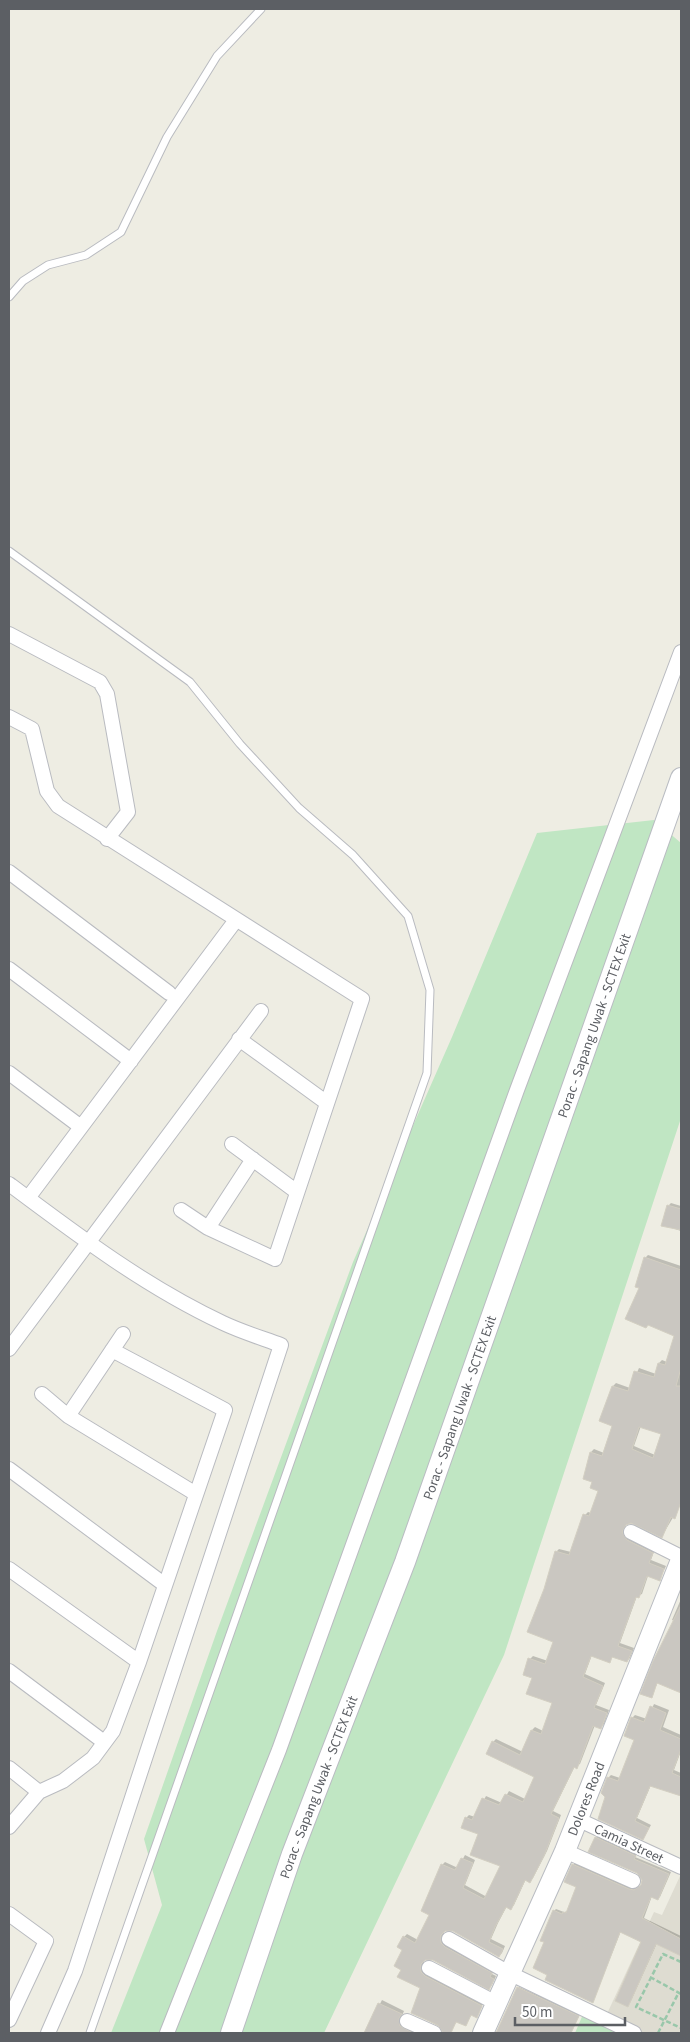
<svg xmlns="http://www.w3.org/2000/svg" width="690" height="2042" font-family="'Source Sans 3',sans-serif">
<rect width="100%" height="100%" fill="#eeede3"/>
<!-- education -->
<path fill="#dedcd1" d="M681,1874V2033H642L606,2016L654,1912L662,1915Z"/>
<!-- green -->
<path fill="#c0e6c3" d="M654,820L681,843V1118L504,1655L324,2033H111L162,1905L144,1839L217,1631L353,1262L452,1037L537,833Z
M584,2012L625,2033H575Z"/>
<!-- shadow -->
<path fill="#0003" fill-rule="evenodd" d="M671,1203L681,1206V1231L663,1225L668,1206Z
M648,1255L681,1266V1504L662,1536L635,1523L625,1524L626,1533L655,1549L651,1560L666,1566L659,1580L648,1576L642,1594L637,1596L620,1643L634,1648L630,1658L627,1661L613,1656L609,1662L592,1655L585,1674L605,1683L596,1705L609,1710L604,1724L601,1727L595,1725L580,1764L575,1766L553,1811L561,1815L547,1851L533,1878L530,1881L526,1879L514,1905L511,1908L507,1906L498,1923L491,1939L505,1946L502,1953L499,1956L453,1930L444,1931V1940L494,1970L492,1974L496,1976L492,1985L489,1988L433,1959L424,1960V1969L484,2002L477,2016L472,2014L465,2025L457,2021L450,2032L413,2013L422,1988L402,1969L404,1937L407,1934L418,1940L431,1914L442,1865L445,1862L458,1868L465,1855L475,1860L465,1885L487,1897L501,1865L466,1818L469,1815L475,1817L486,1796L502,1803L509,1791L525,1799L536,1777L493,1742L496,1739L523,1752L532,1730L535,1727L543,1731L554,1702L533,1678L530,1659L533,1656L548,1661L555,1641L545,1589L556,1552L559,1549L571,1552L585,1515L588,1512L591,1513L599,1491L593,1482L591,1452L594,1449L604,1453L614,1425L601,1421L613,1386L616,1383L630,1388L639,1368L656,1374L659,1363L662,1360L667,1362L675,1335L640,1287L645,1258ZM641,1426L662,1433L655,1455L634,1446Z
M681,1599V1692L658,1682L651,1697L675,1621L672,1620Z
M654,1704L669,1710L663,1727L681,1735V1751L674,1770L681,1773V1791L679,1794L651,1785L637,1818L651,1825L643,1839L607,1796L608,1778L611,1775L620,1778L636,1740L632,1718L635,1715L647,1719Z
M598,1836L637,1854L635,1857L671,1872L660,1897L657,1899L652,1896L644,1918L681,1936V1955L657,1943L630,2003L643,1941L621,1931L594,1999L549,1974L546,1942L554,1911L556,1909L564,1912L568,1911L578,1886L566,1881L575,1862L632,1887L638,1888L642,1885L643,1879L638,1872L596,1838Z
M519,1987L580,2014L571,2033H497Z
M382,2000L404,2011L401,2018L406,2026L423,2033H365Z"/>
<!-- building -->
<path fill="#cac7c1" stroke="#d3cfc2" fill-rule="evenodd" d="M667,1205L681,1209V1230L661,1226Z
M644,1257L681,1270V1368L676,1386H681V1502L675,1519L671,1517L662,1538L631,1523L626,1525L622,1532L627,1540L653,1553L649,1563L664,1569L660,1581L647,1576L639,1598L636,1597L618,1646L632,1651L627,1662L612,1657L610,1663L591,1656L583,1677L603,1686L594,1708L607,1713L601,1729L593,1726L577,1769L574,1767L551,1814L559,1818L544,1856L530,1883L525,1880L511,1910L506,1907L495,1927L489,1942L503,1949L499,1957L453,1931H445L441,1935V1943L445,1947L492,1973L490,1977L494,1979L489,1990L433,1960H425L421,1964V1972L425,1976L482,2006L477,2018L471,2015L466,2026L456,2022L451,2033H443L438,2025L411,2013L420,1988L397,1977L401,1970L394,1966L402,1950L397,1947L403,1936L415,1943L429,1915L421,1911L441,1864L455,1870L461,1858L473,1863L463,1888L484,1899L500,1866L470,1855L478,1834L461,1828L465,1817L472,1820L482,1798L499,1805L505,1794L523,1802L534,1777L486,1754L492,1741L520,1755L531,1730L541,1734L552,1703L526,1694L532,1678L523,1675L528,1658L545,1664L553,1642L527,1632L544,1589L555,1551L569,1555L583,1514L589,1516L598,1491L590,1488L592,1482L583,1479L590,1452L602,1456L612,1426L599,1421L612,1386L628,1391L634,1371L654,1377L658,1363L665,1365L674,1336L648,1325L646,1328L625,1319L639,1288L635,1287ZM639,1427L661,1434L653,1458L632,1449Z
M681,1605V1693L657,1683L652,1698L640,1694L653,1661Z
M650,1706L666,1713L660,1730L681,1739V1749L672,1773L681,1777V1796L650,1786L635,1821L649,1828L643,1840L598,1819L605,1797L601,1793L607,1777L618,1781L634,1740L624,1736L631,1717L644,1722Z
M595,1837L636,1856L634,1859L669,1874L658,1900L651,1897L642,1918L681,1939V1956L656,1944L628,2007L615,2001L641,1942L620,1932L593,2003L545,1980L547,1975L533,1968L544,1942L540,1941L553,1910L562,1914L563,1912L566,1913L576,1887L564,1882L572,1864L629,1889L634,1890L641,1885L642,1880L637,1873L588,1852Z
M517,1987L579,2016L571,2033H496Z
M378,2003L402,2014L399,2018L400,2026L413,2033H364Z"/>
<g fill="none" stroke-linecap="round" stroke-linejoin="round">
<!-- lane casing -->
<g stroke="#b9bbc0" stroke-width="9">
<path id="lane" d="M9,297L23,281L48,265L86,255L121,232L167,137L217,56L261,9
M9,551L190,682L240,744L299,808L353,855L408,916L430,990L427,1073L90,2033"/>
</g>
<!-- street casing -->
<g stroke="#b9bbc0" stroke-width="16">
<path id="street" d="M9,634L100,682L107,694L128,812L107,839
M9,717L32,729L47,791L58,806L362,999L275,1259L208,1228L181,1210
M9,872L169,993
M9,969L131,1061
M239,1039L327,1103
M9,1073L81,1127
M232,1144L297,1192
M9,1184C77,1235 146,1287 223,1323C242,1332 262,1338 281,1345L75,1971L48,2033
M28,1198L236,920
M208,1228L253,1159
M9,1349L261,1011
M42,1394L68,1416L196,1494
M68,1416L123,1334
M9,1469L165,1585
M631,1532L681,1557
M9,1569L139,1662
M9,1671L104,1742
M9,1768L39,1792
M577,1819L681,1867
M9,1827L39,1792L63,1781L93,1758L113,1731L139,1662L225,1410L112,1350
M565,1851L633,1881
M9,1914L46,1941L9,2020
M449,1939L511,1974L634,2033
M429,1968L498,2004
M407,2021L434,2033
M167,2033L279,1750L517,1090L681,652"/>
</g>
<!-- secondary casing -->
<g stroke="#b9bcc2" stroke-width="22">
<g id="secondary">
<path id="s1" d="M231,2033L292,1854L405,1562L681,778"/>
<path id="s2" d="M483,2033L565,1851L681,1560"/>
</g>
</g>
<!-- path -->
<path stroke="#99c7aa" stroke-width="2.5" stroke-dasharray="5 2.5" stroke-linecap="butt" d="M681,1962L663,1954L636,2007L681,2028
M650,1977L681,1994
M658,2033L679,1992"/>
<!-- lane -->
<use href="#lane" stroke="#fff" stroke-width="7"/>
<!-- street -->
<use href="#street" stroke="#fff" stroke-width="14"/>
<!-- secondary -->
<use href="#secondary" stroke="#fff" stroke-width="20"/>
</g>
<g text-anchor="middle" stroke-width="4" stroke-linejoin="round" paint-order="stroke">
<!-- street labels -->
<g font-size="14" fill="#5c5f64" stroke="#fff">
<text dy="5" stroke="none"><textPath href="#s1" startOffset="1071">Porac - Sapang Uwak - SCTEX Exit</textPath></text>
<text dy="5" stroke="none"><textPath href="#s1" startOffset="666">Porac - Sapang Uwak - SCTEX Exit</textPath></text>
<text dy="5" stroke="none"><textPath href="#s1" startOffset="261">Porac - Sapang Uwak - SCTEX Exit</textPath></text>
<text dy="5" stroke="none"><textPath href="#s2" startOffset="256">Dolores Road</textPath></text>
<text transform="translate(629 1843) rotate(25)" y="5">Camia Street</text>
</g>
</g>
<!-- border -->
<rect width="690" height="2042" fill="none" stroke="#5c5f64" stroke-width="20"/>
<!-- scale -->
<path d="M515 2017v8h110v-8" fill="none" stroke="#5c5f64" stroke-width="2.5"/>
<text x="522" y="2017" font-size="15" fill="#5c5f64" stroke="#ffffff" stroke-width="4" paint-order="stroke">50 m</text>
</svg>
